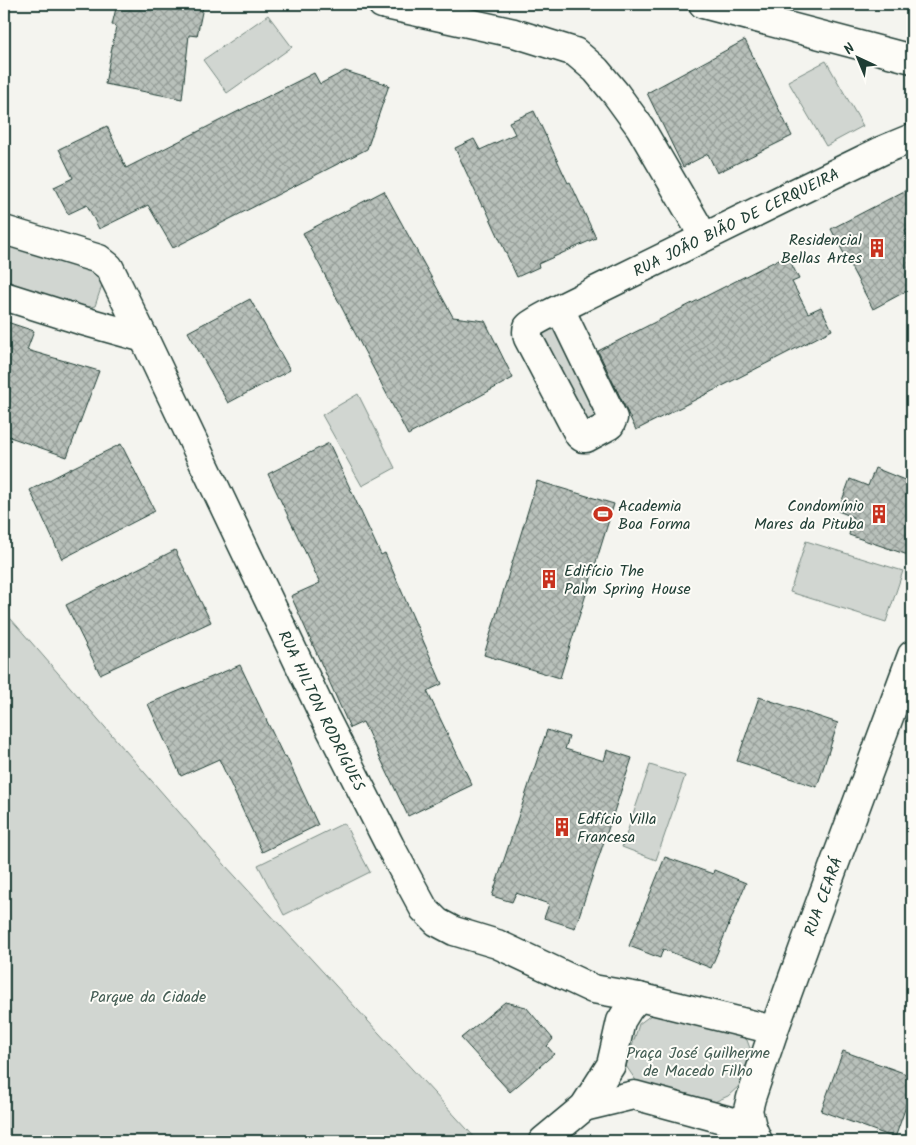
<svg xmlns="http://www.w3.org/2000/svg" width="916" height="1145" font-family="Kalam,sans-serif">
<defs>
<pattern id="building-cross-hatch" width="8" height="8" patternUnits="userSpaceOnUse" patternTransform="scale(1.25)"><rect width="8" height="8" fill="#b9c1bb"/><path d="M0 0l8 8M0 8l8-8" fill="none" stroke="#969e99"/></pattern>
</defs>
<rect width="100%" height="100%" fill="#f4f4ef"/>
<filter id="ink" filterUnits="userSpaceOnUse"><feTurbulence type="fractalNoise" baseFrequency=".02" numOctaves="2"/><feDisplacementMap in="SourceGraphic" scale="10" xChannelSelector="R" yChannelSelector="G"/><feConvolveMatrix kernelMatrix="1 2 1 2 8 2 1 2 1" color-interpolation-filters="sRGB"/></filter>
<g filter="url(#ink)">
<!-- park -->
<path fill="#d1d6d1" stroke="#788a82" d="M268,15L292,47L227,93L203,60Z
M826,61L863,126L826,146L788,81Z
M4,238L89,264L104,279L95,306L70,312L4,291Z
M560,313L613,416L585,430L531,327Z
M358,394L395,468L362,486L322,415Z
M806,541L903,571L886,622L790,592Z
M4,611L225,865L478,1141H4Z
M650,765L685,776L656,860L622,847Z
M344,823L370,872L284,915L258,865Z
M651,1015L690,1021L735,1031L747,1040L751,1051L739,1086L728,1096L712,1103L639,1085L626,1066L639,1024Z"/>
<!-- building -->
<path fill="url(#building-cross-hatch)" stroke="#1f3d34" d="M117,4H187L203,7L197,36L189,35L182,99L105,84L116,26L112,25Z
M745,40L792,136L717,173L708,154L683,167L647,93Z
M345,71L389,85L367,149L173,248L148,205L99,229L87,205L68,214L54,187L73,178L59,149L107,126L126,168L314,73L320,84Z
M534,111L568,183L570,182L596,238L538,264L539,267L517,277L484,205L482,206L455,148L474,139L480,150L515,134L509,122Z
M912,187V227L905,231L912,245V288L873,309L831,229Z
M384,191L453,317L485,321L513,378L408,435L303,233Z
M787,255L799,279L792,282L808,313L821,307L832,330L636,430L598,351Z
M250,299L290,370L228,403L188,332Z
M4,321L34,331L27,350L99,371L67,457L4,435Z
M329,443L381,555L385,553L442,684L427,691L472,785L408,816L363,722L350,728L291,596L320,583L268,474Z
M121,444L155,511L62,559L30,490L72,468Z
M875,468L912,483V543L908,555L849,535L853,517L838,511L850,479L868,486Z
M537,481L614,504L560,678L484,655Z
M175,550L211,622L100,674L66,605Z
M240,665L284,757L286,756L318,825L262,852L219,759L181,776L148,704Z
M759,697L838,723L817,787L737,761Z
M547,730L569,737L565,749L604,761L607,750L632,758L575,928L544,918L549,904L516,893L512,902L492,896Z
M665,857L713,874L714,870L746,883L711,968L663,949L660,958L629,946Z
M505,1002L526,1007L553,1039L547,1046L554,1054L510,1092L461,1038Z
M843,1051L912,1076V1089L895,1138L821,1111Z"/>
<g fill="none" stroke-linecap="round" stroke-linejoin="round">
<!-- minor casing -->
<g stroke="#1f3d34" stroke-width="31">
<g id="minor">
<path d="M382,4L514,33L575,52L596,70L616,94L640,127L704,237"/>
<path d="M703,4L912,59"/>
<path id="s1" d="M4,230L99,259L109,267L144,338L323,714L390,846L424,909L437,922L454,931L497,944L593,989L639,997L774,1030"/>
<path d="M4,296L80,320L144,338"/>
<path id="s2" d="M560,309L613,418L610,425L586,438H583L579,435L528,338C527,334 526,331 528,327C534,320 584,297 595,291C691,243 787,197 883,150L912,138"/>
<path d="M584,1107L634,1095L752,1127"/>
<path d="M543,1141L584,1107L611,1065L621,1021L629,1008L639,997"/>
<path id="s3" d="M758,1141L752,1127L748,1110L751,1098L774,1030L816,914L912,655"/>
</g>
</g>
<!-- minor -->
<use href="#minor" stroke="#fdfcf7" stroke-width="28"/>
</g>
</g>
<!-- icons -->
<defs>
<g id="building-bare" transform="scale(1.5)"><path d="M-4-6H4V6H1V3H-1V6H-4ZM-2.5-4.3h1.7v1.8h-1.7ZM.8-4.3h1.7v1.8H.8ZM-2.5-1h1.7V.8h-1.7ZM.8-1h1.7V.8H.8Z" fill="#c8321e" stroke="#fdfcf7" stroke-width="2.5" paint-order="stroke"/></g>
<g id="stadium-bare" transform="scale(1.5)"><path d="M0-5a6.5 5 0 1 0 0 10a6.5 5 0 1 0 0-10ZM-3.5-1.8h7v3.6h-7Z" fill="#c8321e" stroke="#fdfcf7" stroke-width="2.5" paint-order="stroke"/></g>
</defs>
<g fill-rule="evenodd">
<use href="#building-bare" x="877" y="248"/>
<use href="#stadium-bare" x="603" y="514"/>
<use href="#building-bare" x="879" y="514"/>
<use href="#building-bare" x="549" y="579"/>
<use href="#building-bare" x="562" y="827"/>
</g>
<g text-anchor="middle" stroke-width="4" stroke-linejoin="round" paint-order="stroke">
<!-- street labels -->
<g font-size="16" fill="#1f3d34" stroke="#fdfcf7">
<text dy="6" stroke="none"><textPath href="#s2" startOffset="518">RUA JOÃO BIÃO DE CERQUEIRA</textPath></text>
<text dy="6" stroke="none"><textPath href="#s1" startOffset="604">RUA HILTON RODRIGUES</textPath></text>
<text dy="6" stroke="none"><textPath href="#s3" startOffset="259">RUA CEARÁ</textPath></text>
</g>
<!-- poi labels -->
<g font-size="16" fill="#1f3d34" stroke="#fdfcf7" text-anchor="start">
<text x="862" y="245" text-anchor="end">Residencial<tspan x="862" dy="18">Bellas Artes</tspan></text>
<text x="618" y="511">Academia<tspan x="618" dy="18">Boa Forma</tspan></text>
<text x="864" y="511" text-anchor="end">Condomínio<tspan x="864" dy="18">Mares da Pituba</tspan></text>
<text x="564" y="576">Edifício The<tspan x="564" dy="18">Palm Spring House</tspan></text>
<text x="577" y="824">Edfício Villa<tspan x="577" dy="18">Francesa</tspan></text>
</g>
<!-- park labels -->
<g font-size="16" fill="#435c53" stroke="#fdfcf7">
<text x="148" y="1002">Parque da Cidade</text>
<text x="698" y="1058">Praça José Guilherme<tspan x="698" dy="18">de Macedo Filho</tspan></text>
</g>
</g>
<!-- margin -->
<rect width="916" height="1145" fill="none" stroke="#fdfcf7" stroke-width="20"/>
<rect x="10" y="10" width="896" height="1125" fill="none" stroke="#1f3d34" stroke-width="2" filter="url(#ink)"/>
<!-- north arrow -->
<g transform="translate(858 58) rotate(316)" stroke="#fdfcf7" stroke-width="4" paint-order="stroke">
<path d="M0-4L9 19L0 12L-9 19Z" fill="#1f3d34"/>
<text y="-8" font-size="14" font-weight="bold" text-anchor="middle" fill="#1f3d34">N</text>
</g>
</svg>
